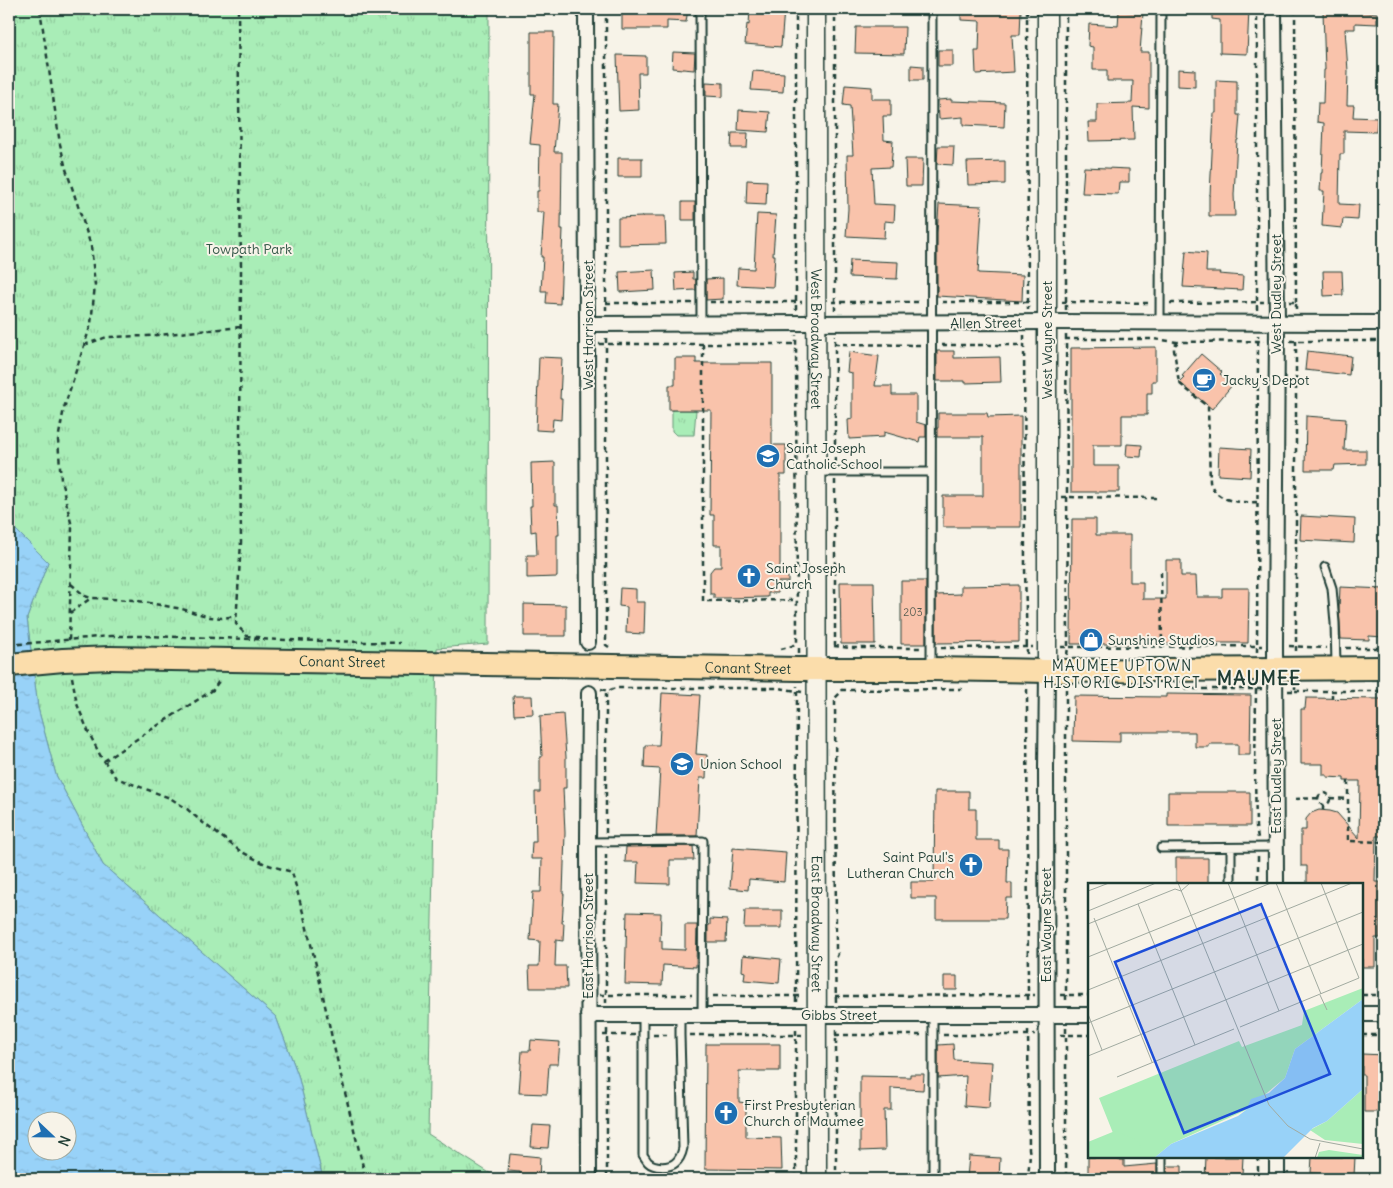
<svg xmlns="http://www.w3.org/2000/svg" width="1393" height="1188" font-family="Delius,sans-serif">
<defs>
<pattern id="grass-tufts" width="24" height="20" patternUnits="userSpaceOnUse" patternTransform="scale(1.25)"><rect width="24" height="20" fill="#a9edb7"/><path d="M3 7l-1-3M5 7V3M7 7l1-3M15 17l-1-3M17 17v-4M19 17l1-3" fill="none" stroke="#91cc9e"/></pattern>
<pattern id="water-ripples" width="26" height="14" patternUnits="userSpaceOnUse" patternTransform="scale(1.25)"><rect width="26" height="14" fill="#98d2f8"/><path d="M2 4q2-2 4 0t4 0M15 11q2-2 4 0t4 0" fill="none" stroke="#83b5d5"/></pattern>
</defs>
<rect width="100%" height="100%" fill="#f7f3e8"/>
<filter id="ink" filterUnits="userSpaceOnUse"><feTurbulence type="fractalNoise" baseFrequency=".02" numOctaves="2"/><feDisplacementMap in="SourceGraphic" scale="10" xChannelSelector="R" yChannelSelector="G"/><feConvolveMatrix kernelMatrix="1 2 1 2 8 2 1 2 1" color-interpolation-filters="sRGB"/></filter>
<g filter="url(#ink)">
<!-- grass -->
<path fill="url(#grass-tufts)" stroke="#649576" d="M9,9H489L488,644L437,648L428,1134L499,1179H323L298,1075L276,1017L103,865L56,775L38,708L27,618L48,562L9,523Z
M672,410H696L694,435H676L672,431Z"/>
<!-- water -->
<path fill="url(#water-ripples)" stroke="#6896aa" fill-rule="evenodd" d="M9,523L48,562L27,618L38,708L56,775L103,865L276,1017L298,1075L323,1179H9ZM38,1120H68V1150H38Z"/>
<!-- building -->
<path fill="#f9c3ab" stroke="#1f3d34" d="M622,9H688L686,22L667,21V29H622Z
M750,9H784L781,47L745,44L747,24L749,25Z
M961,9H1021L1020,35H1012L1014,72L976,74L975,51H979L980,21L961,20Z
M1212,9H1249L1247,54L1220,53V20L1212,19Z
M1119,11L1143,13L1140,52H1149V108L1133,107L1134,140L1089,141L1088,122H1097V104L1132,103L1133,81H1107V70H1093V47L1088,46L1089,24L1118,26Z
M1323,11H1355V12L1377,13V24L1355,23V29H1345L1348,71L1347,105H1354L1353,117L1377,118L1376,132L1344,131V154H1340L1339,204L1359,205L1358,220L1343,219L1342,228L1322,226L1324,191H1320L1321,173H1322L1324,123L1317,122L1318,103H1323L1324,70H1325Z
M856,27H905L904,54L855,53Z
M531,32H554L553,104H558L554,152H562L561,229H563L560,304L546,303L547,291H541L543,257H541L544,212H537V191H539L540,145L530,144L535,94H531Z
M938,50H953V66H938Z
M673,52L695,53L694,70L672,68Z
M617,55L646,56V73H638L639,110L619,111Z
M911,65L923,66V80H911Z
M1178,69L1195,70V87L1178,86Z
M753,71L784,73L783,92L751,90Z
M1216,80L1237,81V115H1240L1238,140H1237L1234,195L1235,216H1209V195H1210L1213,133L1214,113H1216Z
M706,82L723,83V97L706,96Z
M845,85L872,87V99H891V116H883L884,140L893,141L891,167L872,168L874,204L895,205L894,222L885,221L884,238L846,236L848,209L847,155H853L850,106L843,105Z
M951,99V101L1005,103L1004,127L963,125V117L939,119L938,100Z
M739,110L770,112L768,132L738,130Z
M732,133H748L747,148H731Z
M938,146H954L953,165L937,164Z
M618,158H642V177H618Z
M905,159H923L922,186H906Z
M1005,161V184L968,185L967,162Z
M1084,167L1129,169V182H1119L1118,194L1082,193Z
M747,180L767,181L766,205L746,204Z
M682,202H695V220H682Z
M939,204L982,206L978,273L1023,275L1022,301L937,296V233Z
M757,214L776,215L773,255H775L773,287L737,285L738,268L754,269Z
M642,216H665L666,244L618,245V218L642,217Z
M1186,251L1207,253L1206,272H1220L1219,274L1243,276L1242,290L1183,287Z
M850,260L898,262L897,279L849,277Z
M654,270L655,290L620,292L619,272Z
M1323,271H1342L1343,295L1324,296Z
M693,272V279H696V290L676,291L675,273Z
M723,278V299L706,300V279Z
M1156,347V381H1152V393H1147V415H1122V445H1093V466H1119V492H1071V348Z
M937,351H954V358L1000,357L1001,382L965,383V381H937Z
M1307,351L1351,356L1349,375L1305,370Z
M849,352L879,356L875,386H892V395H916V422L926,425V437H920L919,442L884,432V437L849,439L848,420L852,419V373L847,372Z
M1201,354L1222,372L1220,374L1233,384L1212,409L1179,382L1184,377L1182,376Z
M539,357L562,358L560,399H562L561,420L553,419L552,431L536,430Z
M675,358H696V363H772V445H786V475H780V570L788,571V582H778V593H768V597L725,598H714V594H710V572L714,567H721V545H714V515H710L711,410H669V385H675Z
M938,413H987L988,417L1021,416V527H943V496H983V437H937V428H938Z
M1306,416L1346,419L1344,450H1366V464L1335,465L1334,470H1305Z
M1127,444L1142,445L1141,457L1126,456Z
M1219,447L1251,449L1250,477L1218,475Z
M555,462V505H558L559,535H557V577L527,578V555H537L536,531L531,532L530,506H532L531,463Z
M1301,516L1355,519L1354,543L1300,540Z
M1072,519H1096V535H1130V582H1143V599H1166V560H1181V576H1196L1197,597H1222V588H1249L1248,643H1218V644H1071Z
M901,581H926V644H901Z
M840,582H874L875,644H841Z
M1019,585V642L936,643V595L961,594V586Z
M1340,587L1384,589L1383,637L1369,636V640L1341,639L1339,609Z
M620,588L636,589V602H645L644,634L626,633L627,607L619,606Z
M524,604L566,605V636H524Z
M662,693L700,695L696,754L707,755L706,778H700L697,836H656L660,769L644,768L645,745H659Z
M1166,694L1251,695L1250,755H1238V744H1209V747H1195V732H1120V742L1073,741L1074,696L1166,697Z
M513,696H532L533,714L514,715Z
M1306,698L1382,699L1381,768H1384V836H1376L1375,882H1380V938H1375V967H1362V884H1307V866H1301V830H1306V819L1311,813L1319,810L1330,811L1337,813L1359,838L1360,781H1344V778L1327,777V775H1323V764H1301V709H1305Z
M563,714L566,757V788H563L565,833L563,894H564L562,923H564L563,941L556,940L555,966H566L567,988H530L529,966H539L540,941L530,940L533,892H541L542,859H531L532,842H536L535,792H540V757H542L540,716Z
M935,791H969V809H976V840H999V849H1008L1007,883H1012V898H1006L1005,919H936V898H911V882H934Z
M1168,792H1250V826H1168Z
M693,846L694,860H670V884L637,883L638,862H625L626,847Z
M733,848L786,852L784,882L749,879L748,890L730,888Z
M1176,858H1208V884H1176Z
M745,910H782V928H744Z
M627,912L661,913L660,941H662V949L685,950V925H697L696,967L663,965L662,985L625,984Z
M710,919L727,920L726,942H708V925H710Z
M743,955L781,959L779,983L744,980L745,972L742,971Z
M944,976H957V990H944Z
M531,1040L560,1042L558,1064H549L547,1094L519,1093L522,1051H530Z
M706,1044H780V1071H739V1102L746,1103V1137L781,1138L782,1170L705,1169Z
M953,1044L954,1060L992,1062L989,1108L964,1106L966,1076L938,1078V1045Z
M1362,1054L1384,1055V1076H1380V1112H1364V1075H1362Z
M910,1074H924L923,1090L891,1088V1110H884L885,1150L860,1151V1076L910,1077Z
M533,1125L550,1126L548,1148L531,1147Z
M510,1154L540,1157L539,1179H520V1172L508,1171Z
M969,1156L1000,1158L999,1179L967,1178Z
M1088,1157H1118V1160H1124V1167L1157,1164V1179H1088Z
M1206,1157H1243L1242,1174H1232V1179L1205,1178Z
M1312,1157H1355L1354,1176L1311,1173Z
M1167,1166H1182V1179H1167Z"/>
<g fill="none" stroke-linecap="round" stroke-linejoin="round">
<!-- service casing -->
<g stroke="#1f3d34" stroke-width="11">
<path id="service" d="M700,9L701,323
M1160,323L1161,9
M817,472H931
M1325,567L1332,588L1335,623L1336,665
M931,666L932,9
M588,842L703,841L702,1015
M1161,848L1276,847
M1231,884V848
M643,1015V1155C644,1156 647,1161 648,1162C654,1168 669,1168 675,1163C680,1159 682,1153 683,1148L680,1035V1015
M933,1015V1179
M1162,1157V1179"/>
</g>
<!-- minor casing -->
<g stroke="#1f3d34" stroke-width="18">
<path id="minor" d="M586,9L588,642
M1274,9L1277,323L1275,646L1276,884
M588,324L1047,322L1384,323
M1047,671L1046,768L1047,1179
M1362,1014H1384
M588,1015H1089
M1277,1157V1179
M589,1179L588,842L589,693"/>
</g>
<!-- tertiary casing -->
<g stroke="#1f3d34" stroke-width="21">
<g id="tertiary">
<path id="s1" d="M816,9L817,1179"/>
<path d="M1047,9V671"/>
</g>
</g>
<!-- primary casing -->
<g stroke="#1f3d34" stroke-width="26">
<g id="primary">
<path id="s2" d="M110,658L798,669H931L1047,671L1384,668"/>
</g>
</g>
<!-- path -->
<path stroke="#1f3d34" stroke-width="2.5" stroke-dasharray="5 4" stroke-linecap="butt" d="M40,9L60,144L66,169L91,246L95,285L91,324L64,408L58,440L61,480L72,527L69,642
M238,9L241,269L240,440L241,542L236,624L247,636L258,637L259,638
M606,9V310
M835,9V310
M1027,9L1028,310
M1295,9L1296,302
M710,302H802
M832,302H922
M942,302H1032
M1062,302L1152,303
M1289,302H1296V311
M606,303H692
M1170,303L1264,302
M796,310V9
M1066,310V9
M1257,310V9
M1024,335L1025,568L1027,654
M1066,335L1068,647L1067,655
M606,338V645L609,647
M1065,339H1153L1177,342
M1290,341H1384
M599,344H796
M703,344V601L797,600
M834,344L921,345
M84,345L107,337L147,336L241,327
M942,345H1024
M835,462V335
M835,480V646
M1061,497L1157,498
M1257,502C1239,503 1216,502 1210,482L1208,407L1179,383L1174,350V346L1178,342L1264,341
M1161,572L1162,647
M71,584L85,596L91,598L133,600L182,609L210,617L222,618L236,616
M70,613L91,598
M110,636H142L400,643
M834,646L851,648H921
M1289,646L1326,648
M1061,647L1263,646
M941,648L1033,647
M1346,648H1384
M781,649L792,646L797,642L796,335
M1296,651V336
M1257,652L1258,335
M799,653V644
M72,677L77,704L88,731L100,755L116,778L170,798L187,809L202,822L240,851L265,864L292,872L305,920L318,973L334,1047L366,1179
M601,689L608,691L615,688H779L802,692
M1027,689L1028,1002
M1066,689V1003
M1185,689H1262
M1256,689L1255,774L1256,827L1258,838
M841,690L962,689
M1288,691H1295V686
M1295,691H1384
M1332,699V691
M104,761L149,731L213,690L219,681
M1348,781V841L1384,842
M1318 799a6 6 0 1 1 12 0a6 6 0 1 1-12 0Z
M1330,798L1348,799
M1295,799L1318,798
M1323,810V804
M606,833V693L608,691
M1258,856V884
M600,995H692
M1060,995H1089
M1362,995H1384
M713,996H802
M835,996L1035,995
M796,1002L797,686
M836,1002L835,961L838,954L836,949L835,698L842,691L841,689
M606,1003V851
M1066,1028V1179
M607,1029V1179
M603,1035H635
M653,1035H670
M690,1035H802
M835,1035H925
M943,1035H1035
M1060,1035H1089
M1362,1035H1384
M1258,1157V1179
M796,1179V1028
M836,1179V1027
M1028,1179C1028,1170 1031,1158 1029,1149L1028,1028"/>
<!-- service -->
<use href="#service" stroke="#f7f3e8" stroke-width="7"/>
<!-- minor -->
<use href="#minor" stroke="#f7f3e8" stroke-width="14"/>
<!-- tertiary -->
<use href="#tertiary" stroke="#f7f3e8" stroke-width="18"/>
<!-- primary -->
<use href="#primary" stroke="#fbddab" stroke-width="22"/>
<!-- primary-bridge casing -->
<g stroke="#1f3d34" stroke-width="26" stroke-linecap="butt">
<path id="primary-bridge" d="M9,665L63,660L110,658"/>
</g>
<!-- path-bridge -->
<path stroke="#1f3d34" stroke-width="2.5" stroke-dasharray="5 4" stroke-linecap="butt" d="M9,645L110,636"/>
<!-- primary-bridge -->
<use href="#primary-bridge" stroke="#fbddab" stroke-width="22"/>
</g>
</g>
<!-- icons -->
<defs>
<g id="cafe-disc" transform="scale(1.25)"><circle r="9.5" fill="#1f6fb2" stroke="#f7f3e8"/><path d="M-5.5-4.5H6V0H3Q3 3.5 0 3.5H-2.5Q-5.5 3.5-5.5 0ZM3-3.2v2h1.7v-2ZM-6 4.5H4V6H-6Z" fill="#fff"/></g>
<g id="school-disc" transform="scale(1.25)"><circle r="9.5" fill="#1f6fb2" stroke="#f7f3e8"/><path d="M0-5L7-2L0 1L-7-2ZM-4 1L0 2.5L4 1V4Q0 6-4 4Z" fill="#fff"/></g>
<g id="church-disc" transform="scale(1.25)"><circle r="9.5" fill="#1f6fb2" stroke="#f7f3e8"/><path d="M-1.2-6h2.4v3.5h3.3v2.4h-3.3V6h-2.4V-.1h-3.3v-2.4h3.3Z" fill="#fff"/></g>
<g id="shop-disc" transform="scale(1.25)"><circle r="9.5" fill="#1f6fb2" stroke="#f7f3e8"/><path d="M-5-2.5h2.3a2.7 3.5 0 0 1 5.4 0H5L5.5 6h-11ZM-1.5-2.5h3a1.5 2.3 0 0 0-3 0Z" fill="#fff"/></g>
</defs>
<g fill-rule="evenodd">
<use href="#cafe-disc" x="1204" y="380"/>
<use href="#school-disc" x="768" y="456"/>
<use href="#church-disc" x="749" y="576"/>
<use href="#shop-disc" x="1091" y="640"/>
<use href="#school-disc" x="682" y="764"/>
<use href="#church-disc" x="971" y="865"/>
<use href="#church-disc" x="726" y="1113"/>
</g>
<g text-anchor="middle" stroke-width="4" stroke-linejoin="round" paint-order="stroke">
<!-- number labels -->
<g font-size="11" fill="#565e52">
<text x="913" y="616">203</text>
</g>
<!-- park labels -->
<g font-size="14" fill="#345748" stroke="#f7f3e8">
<text x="249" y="254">Towpath Park</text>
</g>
<!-- street labels -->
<g font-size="14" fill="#1f3d34" stroke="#f7f3e8">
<text transform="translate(1276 294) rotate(-90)" y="5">West Dudley Street</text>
<text transform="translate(986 323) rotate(-1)" y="5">Allen Street</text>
<text transform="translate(588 325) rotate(-90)" y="5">West Harrison Street</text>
<text dy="5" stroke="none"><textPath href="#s1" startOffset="330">West Broadway Street</textPath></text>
<text transform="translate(1047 340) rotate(-90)" y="5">West Wayne Street</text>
<text dy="5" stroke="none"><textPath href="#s2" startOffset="232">Conant Street</textPath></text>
<text dy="5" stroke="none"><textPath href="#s2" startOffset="638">Conant Street</textPath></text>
<text transform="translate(1276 776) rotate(-90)" y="5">East Dudley Street</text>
<text dy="5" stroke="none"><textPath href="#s1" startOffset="915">East Broadway Street</textPath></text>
<text transform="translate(1046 925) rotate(-90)" y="5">East Wayne Street</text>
<text transform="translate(588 936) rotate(-90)" y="5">East Harrison Street</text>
<text x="839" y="1020">Gibbs Street</text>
</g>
<!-- poi labels -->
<g font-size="14" fill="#1f3d34" stroke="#f7f3e8" text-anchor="start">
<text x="1222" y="385">Jacky's Depot</text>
<text x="786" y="453">Saint Joseph<tspan x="786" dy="16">Catholic School</tspan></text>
<text x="766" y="573">Saint Joseph<tspan x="766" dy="16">Church</tspan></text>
<text x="1108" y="645">Sunshine Studios</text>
<text x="700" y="769">Union School</text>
<text x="954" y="862" text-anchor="end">Saint Paul's<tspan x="954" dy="16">Lutheran Church</tspan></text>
<text x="744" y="1110">First Presbyterian<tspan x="744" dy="16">Church of Maumee</tspan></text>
</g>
<!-- neighbourhood labels -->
<g font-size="15" letter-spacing="1" fill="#1f3d34" stroke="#f7f3e8">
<text x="1122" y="671">MAUMEE UPTOWN<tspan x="1122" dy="17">HISTORIC DISTRICT</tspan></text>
</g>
<!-- district labels -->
<g font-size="19" font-weight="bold" letter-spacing="1" fill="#1f3d34" stroke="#f7f3e8">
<text x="1259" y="685">MAUMEE</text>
</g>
</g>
<!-- overview -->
<g transform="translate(1088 883)">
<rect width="275" height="275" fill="#f7f3e8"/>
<path d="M275,105V116L207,166L197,195L158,227L83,261L66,275H35L11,215L151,158L154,164L214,142L216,128ZM275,206V261L237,257L222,247L239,238Z" fill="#a9edb7"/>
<path d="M27,248L49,257L55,268L49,275H0V259ZM241,267L275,272V275H229L231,269Z" fill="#a9edb7"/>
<path d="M275,116V206L239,238L225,245L195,275H66L83,261L150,233L158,227L163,216L181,210L197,195L207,166Z" fill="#98d2f8"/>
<path fill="none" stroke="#a1aaa0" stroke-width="1" d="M90,0L181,222L200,243L222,256L275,266M140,0L191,128M188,0L233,111M0,8L21,0M50,21L107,162M0,28L68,0M6,35L64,179M0,41L87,6L93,8L102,0M0,74L183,0M0,107L264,0M232,112L239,127M0,131L14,167M0,140L275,29M152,144L271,95L233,0M0,173L275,61M29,194L146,146M227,275L232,260"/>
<path fill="#1d4ed8" fill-opacity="0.15" stroke="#1d4ed8" stroke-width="2.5" d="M173,21L242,191L96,250L27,79Z"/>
<rect width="275" height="275" fill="none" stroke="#1f3d34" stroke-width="2.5"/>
</g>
<!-- margin -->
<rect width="1393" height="1188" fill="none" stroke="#f7f3e8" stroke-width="30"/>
<rect x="15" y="15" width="1363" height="1158" fill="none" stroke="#1f3d34" stroke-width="2" filter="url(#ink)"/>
<!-- north arrow -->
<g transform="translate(52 1136) rotate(112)"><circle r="24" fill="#f7f3e8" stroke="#a1aaa0"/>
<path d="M0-4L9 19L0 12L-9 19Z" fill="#1f6fb2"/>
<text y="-8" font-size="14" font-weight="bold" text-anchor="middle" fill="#1f3d34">N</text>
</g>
</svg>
